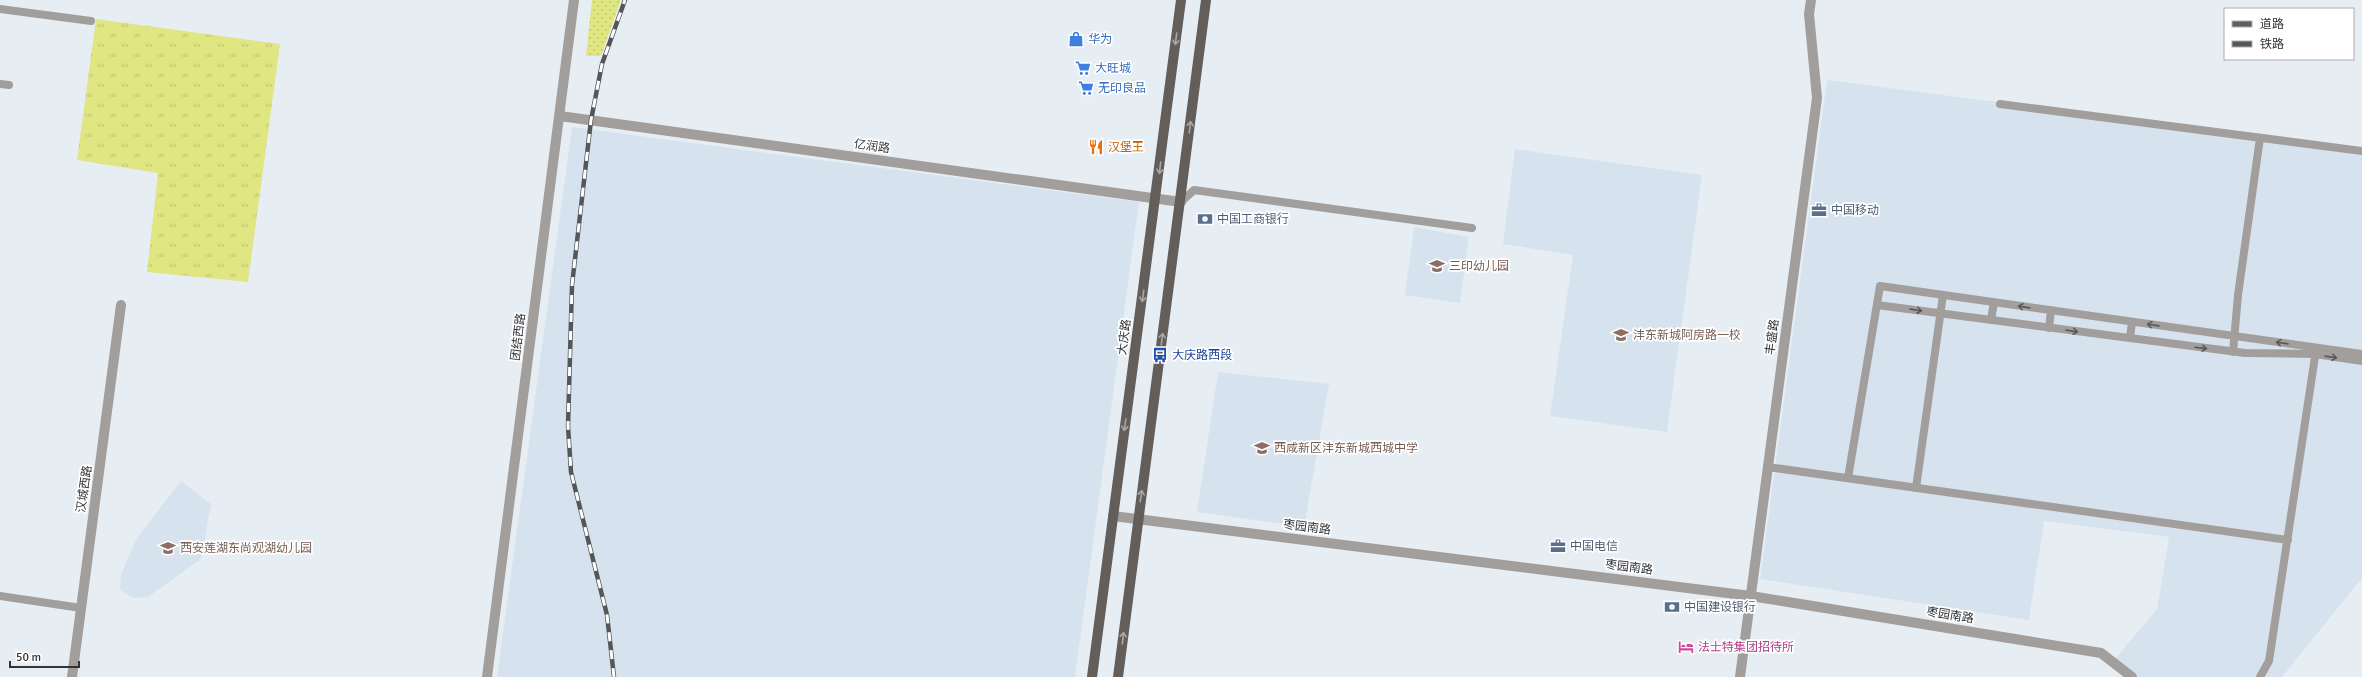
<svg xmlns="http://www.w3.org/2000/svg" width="2362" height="677" font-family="Signika,'Noto Sans SC',sans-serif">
<defs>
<pattern id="grass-tufts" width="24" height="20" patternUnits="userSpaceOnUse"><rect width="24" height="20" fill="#e0e681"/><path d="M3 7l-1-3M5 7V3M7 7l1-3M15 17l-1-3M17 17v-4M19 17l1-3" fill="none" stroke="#c1c670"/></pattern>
<pattern id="park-dots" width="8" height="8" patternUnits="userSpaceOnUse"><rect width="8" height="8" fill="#e0e681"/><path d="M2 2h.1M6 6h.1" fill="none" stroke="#c1c670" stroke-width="1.8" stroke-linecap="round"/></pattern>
</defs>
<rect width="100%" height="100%" fill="#e6eef4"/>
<!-- built -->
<path fill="#d6e3ef" d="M1827,80L2362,149V578L2282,677H2139L2115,659L2157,609L2169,537L2044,521L2029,620L1760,579Z
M572,127L1139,202L1075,677H497Z
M1515,149L1702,175L1667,432L1550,416L1573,255L1503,244Z
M1414,227L1469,237L1460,303L1405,295Z
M1218,372L1329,384L1304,527L1197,512Z
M181,481L211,504L201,559L148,597L133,598L120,590L121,574L137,538Z"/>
<!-- grass -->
<path fill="url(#grass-tufts)" d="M96,19L280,44L248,282L147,272L158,173L77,160Z"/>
<!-- park -->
<path fill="url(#park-dots)" d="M592,0H621L601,56H586Z"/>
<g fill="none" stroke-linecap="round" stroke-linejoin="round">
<!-- minor -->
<path stroke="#a29e9c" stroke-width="8" d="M0,9L91,21
M0,84L9,85
M2000,104L2362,151
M1181,202L1194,190L1472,228
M1877,305L2245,353L2315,354L2362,361
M1991,320L1994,302
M2049,328L2051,310
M2130,338L2132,322
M2233,352L2238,295L2260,138
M1768,467L2288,540
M1848,478L1880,286L2362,354
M1916,488L1943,295
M0,596L81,608
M2260,677L2269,661L2316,350"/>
<!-- tertiary -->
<path stroke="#a29e9c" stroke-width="10" d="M560,116L1181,202
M1113,516L1751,596L2101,653L2132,677
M72,677L121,305
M487,677L574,0
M1740,677L1817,98L1809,14L1811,0"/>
<!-- primary -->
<path stroke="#645e5a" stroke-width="10" d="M1092,677L1181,0
M1118,677L1206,0"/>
<!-- rail casing -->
<g stroke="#54575a" stroke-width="4.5">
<path id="rail" d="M614,677L607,615L571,472L568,426L572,285L591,120L602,64L625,0"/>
</g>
<!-- rail -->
<use href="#rail" stroke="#fff" stroke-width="3" stroke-dasharray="9" stroke-linecap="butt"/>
</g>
<!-- one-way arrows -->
<defs><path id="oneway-shaft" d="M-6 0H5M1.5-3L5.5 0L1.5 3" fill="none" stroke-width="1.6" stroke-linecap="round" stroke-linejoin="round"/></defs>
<g stroke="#aaa6a4">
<use href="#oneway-shaft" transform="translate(1176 39) rotate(97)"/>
<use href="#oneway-shaft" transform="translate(1190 127) rotate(-83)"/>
<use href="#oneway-shaft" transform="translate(1160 168) rotate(97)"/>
<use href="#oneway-shaft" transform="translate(1143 296) rotate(98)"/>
<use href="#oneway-shaft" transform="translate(1162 339) rotate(-82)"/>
<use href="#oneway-shaft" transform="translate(1125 425) rotate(98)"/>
<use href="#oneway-shaft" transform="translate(1141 496) rotate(-82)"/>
<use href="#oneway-shaft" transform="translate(1123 638) rotate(-83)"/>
</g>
<g stroke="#59585a">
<use href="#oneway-shaft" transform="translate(2024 307) rotate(-172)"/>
<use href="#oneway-shaft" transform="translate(1916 310) rotate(8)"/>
<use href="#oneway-shaft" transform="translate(2153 325) rotate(-172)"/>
<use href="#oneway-shaft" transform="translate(2072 331) rotate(8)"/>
<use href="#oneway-shaft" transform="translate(2282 343) rotate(-172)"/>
<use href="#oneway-shaft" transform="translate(2201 348) rotate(7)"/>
<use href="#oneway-shaft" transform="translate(2331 357) rotate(8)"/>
</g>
<!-- icons -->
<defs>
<g id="shop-bare" transform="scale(1.2)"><path d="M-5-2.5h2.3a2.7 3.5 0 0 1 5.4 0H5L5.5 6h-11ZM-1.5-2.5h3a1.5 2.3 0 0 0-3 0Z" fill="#3f7fe0" stroke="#fff" stroke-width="2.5" paint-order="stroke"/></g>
<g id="supermarket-bare" transform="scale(1.2)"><path d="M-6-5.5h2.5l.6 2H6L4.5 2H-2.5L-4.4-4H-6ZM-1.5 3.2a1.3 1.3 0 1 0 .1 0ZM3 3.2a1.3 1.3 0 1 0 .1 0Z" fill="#3f7fe0" stroke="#fff" stroke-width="2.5" paint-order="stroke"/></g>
<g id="restaurant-bare" transform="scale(1.2)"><path d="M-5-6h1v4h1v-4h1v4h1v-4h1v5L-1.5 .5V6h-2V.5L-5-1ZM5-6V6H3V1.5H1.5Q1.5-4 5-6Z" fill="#e8710a" stroke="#fff" stroke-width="2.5" paint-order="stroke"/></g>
<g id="office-bare" transform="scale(1.2)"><path d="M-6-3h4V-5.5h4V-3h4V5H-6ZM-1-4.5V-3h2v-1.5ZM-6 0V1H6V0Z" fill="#5c6f8a" stroke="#fff" stroke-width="2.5" paint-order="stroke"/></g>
<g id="bank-bare" transform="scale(1.2)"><path d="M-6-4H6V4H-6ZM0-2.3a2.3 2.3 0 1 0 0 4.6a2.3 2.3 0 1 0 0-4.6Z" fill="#5c6f8a" stroke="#fff" stroke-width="2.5" paint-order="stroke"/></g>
<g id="school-bare" transform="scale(1.2)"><path d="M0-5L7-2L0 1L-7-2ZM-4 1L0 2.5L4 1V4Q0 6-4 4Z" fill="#8d6e63" stroke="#fff" stroke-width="2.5" paint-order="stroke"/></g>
<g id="bus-bare" transform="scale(1.2)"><path d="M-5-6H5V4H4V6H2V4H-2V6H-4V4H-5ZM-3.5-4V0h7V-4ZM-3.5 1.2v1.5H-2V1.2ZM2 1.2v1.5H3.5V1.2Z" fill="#1a4fb4" stroke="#fff" stroke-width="2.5" paint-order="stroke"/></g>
<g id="hotel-bare" transform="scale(1.2)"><path d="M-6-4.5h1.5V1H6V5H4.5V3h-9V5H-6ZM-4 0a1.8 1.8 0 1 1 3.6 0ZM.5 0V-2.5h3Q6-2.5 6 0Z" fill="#d1479c" stroke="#fff" stroke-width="2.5" paint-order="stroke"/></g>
</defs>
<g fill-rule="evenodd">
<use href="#shop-bare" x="1076" y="39"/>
<use href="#supermarket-bare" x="1083" y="68"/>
<use href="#supermarket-bare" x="1086" y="88"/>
<use href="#restaurant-bare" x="1096" y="147"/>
<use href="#office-bare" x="1819" y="210"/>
<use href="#bank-bare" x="1205" y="219"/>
<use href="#school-bare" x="1437" y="266"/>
<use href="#school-bare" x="1621" y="335"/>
<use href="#bus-bare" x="1160" y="355"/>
<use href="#school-bare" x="1262" y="448"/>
<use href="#office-bare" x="1558" y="546"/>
<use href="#school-bare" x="168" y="548"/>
<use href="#bank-bare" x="1672" y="607"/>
<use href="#hotel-bare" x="1686" y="647"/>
</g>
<g text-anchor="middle" stroke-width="3.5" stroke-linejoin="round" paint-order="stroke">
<!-- shop labels -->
<g font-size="12" fill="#366cbe" stroke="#fff" text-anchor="start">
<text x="1088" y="43">华为</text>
<text x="1095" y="72">大旺城</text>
<text x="1098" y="92">无印良品</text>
</g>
<!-- street labels -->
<g font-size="12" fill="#313336" stroke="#fff">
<text transform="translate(872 146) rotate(8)" y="4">亿润路</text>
<text transform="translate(518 337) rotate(-83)" y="4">团结西路</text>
<text transform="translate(1124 337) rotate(-82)" y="4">大庆路</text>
<text transform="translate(1772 337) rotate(-82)" y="4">丰盛路</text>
<text transform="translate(84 489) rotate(-82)" y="4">汉城西路</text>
<text transform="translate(1307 527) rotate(7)" y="4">枣园南路</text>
<text transform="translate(1629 567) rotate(7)" y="4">枣园南路</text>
<text transform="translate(1950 615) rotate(9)" y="4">枣园南路</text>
</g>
<!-- food labels -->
<g font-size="12" fill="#c56008" stroke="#fff" text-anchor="start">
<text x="1108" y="151">汉堡王</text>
</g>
<!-- service labels -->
<g font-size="12" fill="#4e5e75" stroke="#fff" text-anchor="start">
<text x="1831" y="214">中国移动</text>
<text x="1217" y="223">中国工商银行</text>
<text x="1570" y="550">中国电信</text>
<text x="1684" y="611">中国建设银行</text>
</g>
<!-- education labels -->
<g font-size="12" fill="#785e54" stroke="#fff" text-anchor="start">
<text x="1449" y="270">三印幼儿园</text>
<text x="1633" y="339">沣东新城阿房路一校</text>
<text x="1274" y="452">西咸新区沣东新城西城中学</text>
<text x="180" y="552">西安莲湖东尚观湖幼儿园</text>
</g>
<!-- transit labels -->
<g font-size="12" fill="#164399" stroke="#fff" text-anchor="start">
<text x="1172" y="359">大庆路西段</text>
</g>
<!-- hotel labels -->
<g font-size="12" fill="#b23c85" stroke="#fff" text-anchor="start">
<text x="1698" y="651">法士特集团招待所</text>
</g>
</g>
<!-- legend -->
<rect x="2224" y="8" width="130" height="52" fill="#ffffff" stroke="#adadaf"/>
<rect x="2232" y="21" width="20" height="6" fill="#645e5a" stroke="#adadaf"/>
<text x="2260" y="28" font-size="12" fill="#313336">道路</text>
<rect x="2232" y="41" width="20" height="6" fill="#54575a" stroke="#adadaf"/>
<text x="2260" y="48" font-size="12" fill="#313336">铁路</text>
<!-- scale -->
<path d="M10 661v6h69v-6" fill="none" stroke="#313336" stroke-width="2"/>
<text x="16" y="661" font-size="12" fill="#313336" stroke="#ffffff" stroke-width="3" paint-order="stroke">50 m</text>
</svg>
